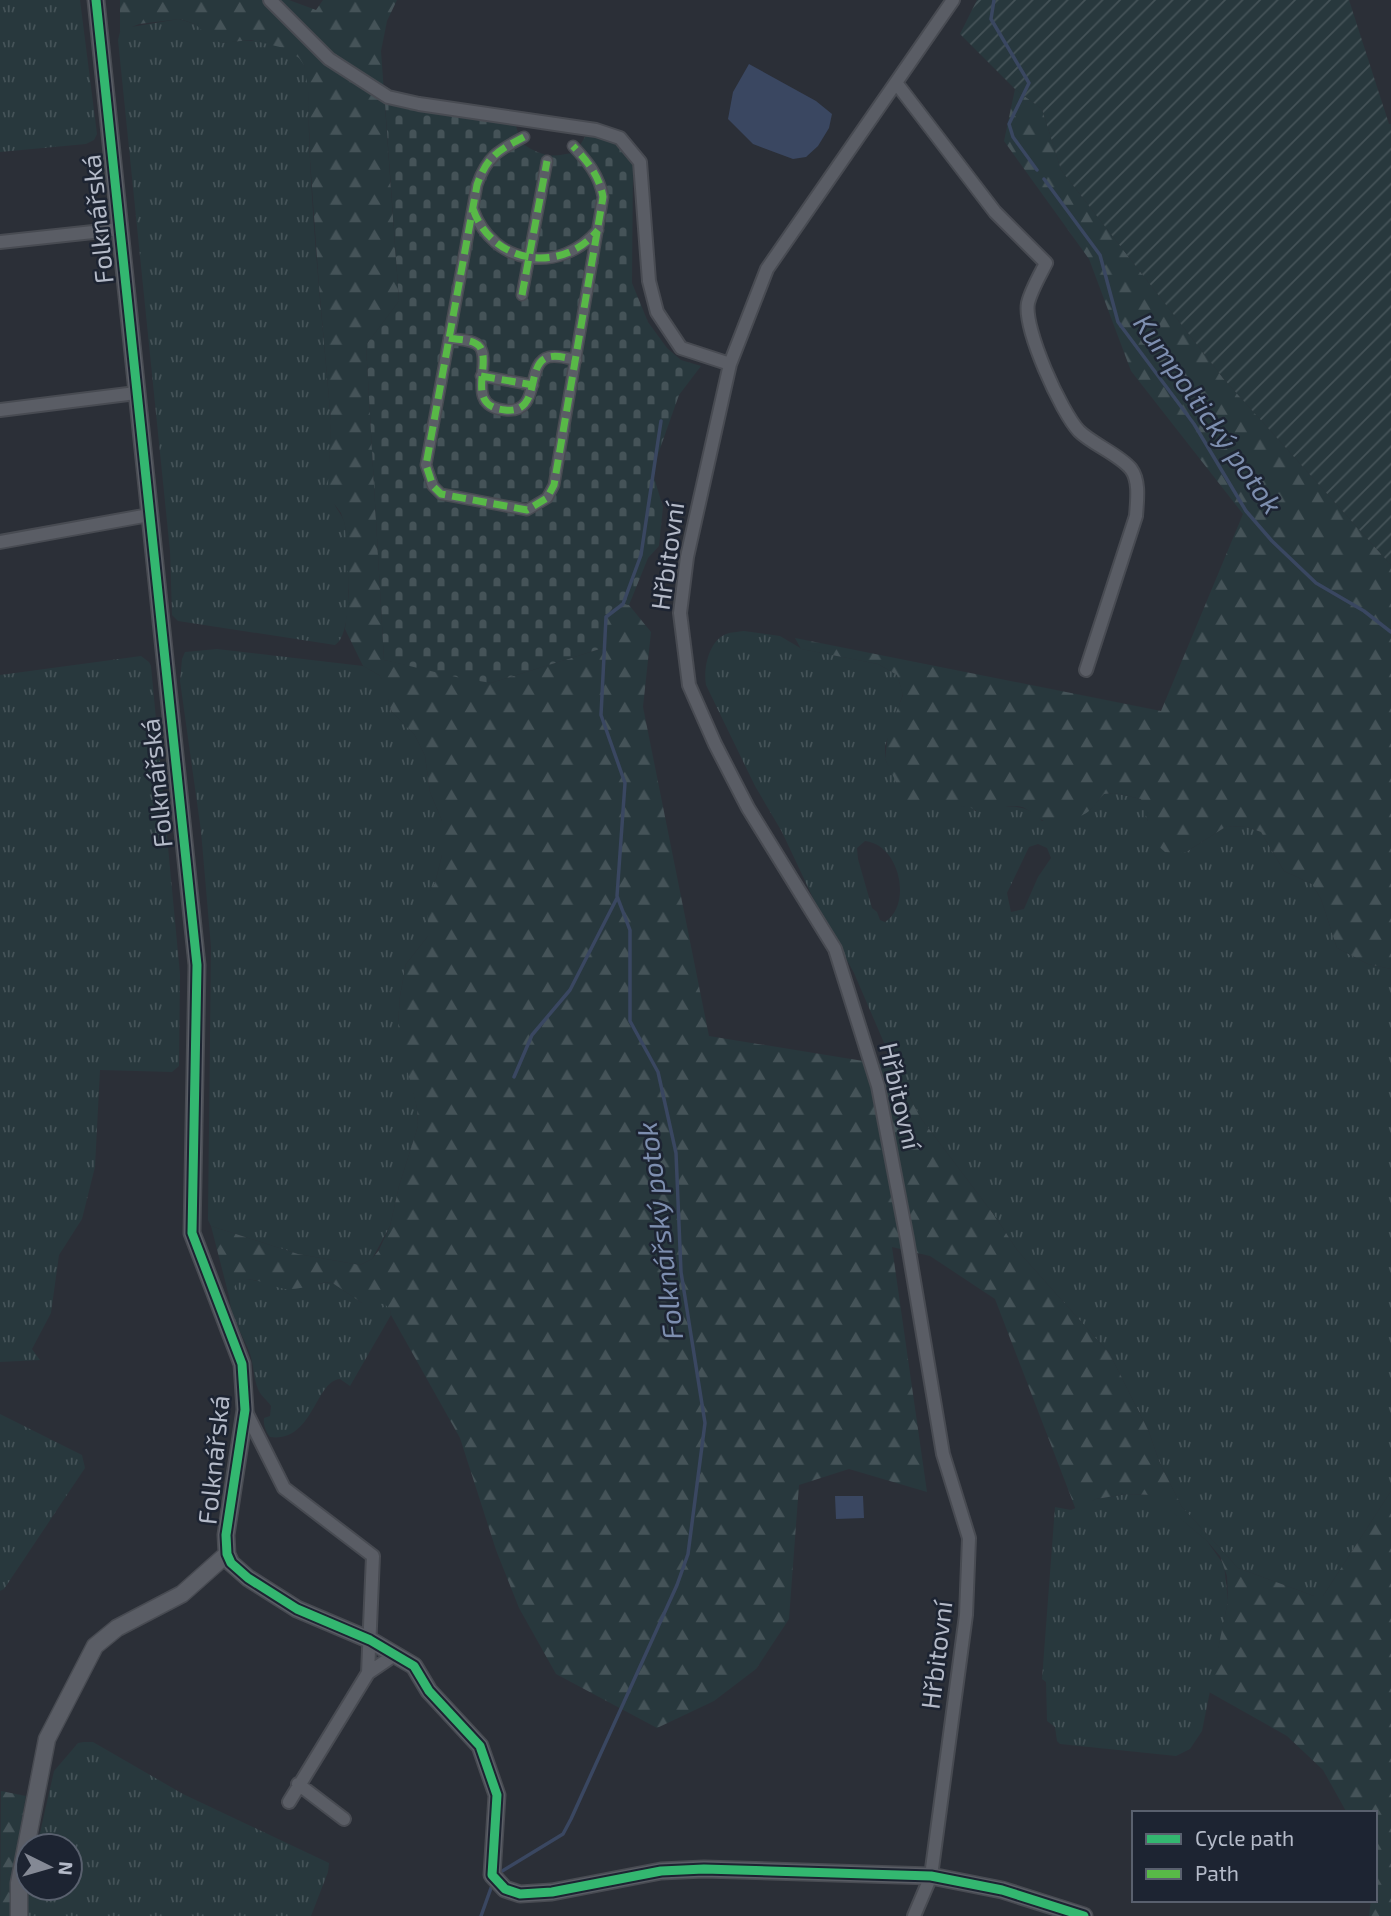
<svg xmlns="http://www.w3.org/2000/svg" width="1391" height="1916" font-family="'Exo 2',sans-serif">
<defs>
<pattern id="grass-tufts" width="24" height="20" patternUnits="userSpaceOnUse" patternTransform="scale(1.75)"><rect width="24" height="20" fill="#28383d"/><path d="M3 7l-1-3M5 7V3M7 7l1-3M15 17l-1-3M17 17v-4M19 17l1-3" fill="none" stroke="#455358"/></pattern>
<pattern id="forest-firs" width="22" height="20" patternUnits="userSpaceOnUse" patternTransform="scale(1.75)"><rect width="22" height="20" fill="#28383d"/><path d="M5 1l3.5 6h-7zM16 11l3.5 6h-7z" fill="#455358"/></pattern>
<pattern id="cemetery-stones" width="16" height="16" patternUnits="userSpaceOnUse" patternTransform="scale(1.75)"><rect width="16" height="16" fill="#28383d"/><path d="M2 7V4a2 2 0 0 1 4 0v3zM10 15v-3a2 2 0 0 1 4 0v3z" fill="#455358"/></pattern>
<pattern id="garden-furrows" width="10" height="10" patternUnits="userSpaceOnUse" patternTransform="scale(1.75)"><rect width="10" height="10" fill="#28383d"/><path d="M-1 1l2-2M0 10L10 0M9 11l2-2" fill="none" stroke="#455358"/></pattern>
</defs>
<rect width="100%" height="100%" fill="#2b2f37"/>
<!-- grass -->
<path fill="url(#grass-tufts)" fill-rule="evenodd" d="M0,0H80L97,134L94,140L86,144L0,152Z
M179,19L195,24L221,43C246,39 284,38 301,60C312,74 308,115 309,134C312,230 323,326 331,421C331,447 327,471 332,496C333,507 343,514 345,525C348,547 355,634 335,645L178,621L172,615L170,551L118,40L120,32L125,28Z
M744,631L780,636L802,649L878,664L897,675L903,694L885,746V759L892,772L957,806L971,807L975,811C999,808 1025,799 1042,821L1090,810L1104,794L1114,793L1141,799L1147,811V820L1186,852L1227,826L1247,827L1261,832L1284,871L1312,884L1321,899L1337,948L1368,964L1391,969V1491L1323,1596H1314L1238,1568L1182,1507L1159,1461L1149,1432L1110,1354L1017,1250L997,1219L920,1117L894,1066L854,973L814,900L782,832L755,786L706,685C703,668 709,641 726,634C731,632 738,632 744,631ZM865,841C901,845 912,906 885,922L880,920L877,912L872,908L858,859L857,848ZM1038,844L1047,848L1051,858L1038,877L1024,909L1011,912L1007,893L1029,847Z
M217,649L363,666L379,675L387,686L389,705L392,712L414,734L425,756L430,792L442,821V855L435,883L428,895V936L406,964L400,996L398,1024L417,1108L418,1126L399,1186L390,1226L372,1259L360,1265L298,1254L211,1226L208,1220L211,947L201,831L180,681L182,659L185,652Z
M141,656L149,662L151,666L180,974L179,1066L172,1072L100,1070L95,1167L82,1219L59,1255L51,1313L32,1349L40,1360L0,1362V675Z
M245,1279L267,1282L286,1289L331,1282L362,1303H385L390,1310L391,1315L350,1386L340,1379C315,1381 313,1443 270,1437C266,1432 263,1425 264,1418L270,1416L271,1406C267,1400 260,1395 258,1389C253,1377 254,1363 249,1351C242,1332 212,1289 245,1279Z
M0,1414L82,1455L85,1468L4,1589L0,1591Z
M1127,1494L1153,1495L1207,1541L1224,1565L1228,1601L1202,1731L1190,1749L1176,1756L1060,1744L1057,1741L1055,1727L1047,1721L1046,1682L1042,1679L1055,1507L1071,1510L1096,1499Z
M84,1742H93L183,1794L329,1863L328,1872L311,1916H26L28,1882V1888H70V1846H37L54,1771L78,1743Z"/>
<!-- forest -->
<path fill="url(#forest-firs)" d="M120,0H289L316,10L323,0H397L387,21L381,51L399,301L366,345L384,660L491,683L603,648L606,617L617,602L629,605L651,632L643,707L709,1036L894,1066L920,1117L997,1219L1017,1250L1110,1354L1149,1432L1159,1461L1182,1507L1238,1568L1314,1596H1323L1391,1491V1916H1369L1371,1900H1375V1813H1347L1323,1770L1287,1736L1209,1692L1228,1601L1227,1576L1220,1556L1207,1541L1152,1495L1127,1494L1096,1499L1076,1510L995,1299L930,1256L892,1247L927,1492L849,1469L799,1485L789,1619L756,1669L714,1701L657,1728L556,1674L519,1608L496,1550L460,1438L391,1315L390,1310L385,1304L362,1303L331,1282C316,1283 302,1290 287,1289C270,1288 249,1271 235,1285L230,1300L211,1226L298,1254L360,1265L372,1259L379,1250L390,1226L399,1186L418,1126L417,1108L400,1042L398,1024L400,996L406,964L428,936V894L435,883L442,855V821L430,792L425,756L414,734L392,712L389,705L386,686L379,675L363,666L345,629L349,592L345,525L341,513L332,501L328,486L331,421L319,286L310,159L308,88L304,65L299,58L284,48L251,40L221,43L210,38L195,24L180,19L139,24L120,32Z
M1015,89L1042,109L1061,170L1223,378L1391,565V969L1368,964L1337,948L1321,899L1312,884L1284,871L1261,832L1247,827L1227,826L1186,852L1175,854L1165,852L1154,842L1141,799L1114,793L1104,794C1099,799 1095,806 1089,811C1079,819 1054,828 1042,820C1032,814 1026,805 1013,806C998,806 985,819 970,807L922,806L905,801L885,759L888,733L903,695L897,675L878,664L801,649L795,638L1161,711L1243,514L1131,371L1089,259L1004,141Z
M1,1791L26,1796L11,1882L10,1916H0Z"/>
<!-- cemetery -->
<path fill="url(#cemetery-stones)" d="M385,103L516,126L521,143C544,157 549,158 576,152L586,135C608,138 623,145 633,166L632,283L648,322L667,348L681,360L701,366L679,395L652,471L663,507L659,546L648,558L629,605L617,602L606,617L603,648L491,683L456,677L384,660L366,345L399,301Z"/>
<!-- garden -->
<path fill="url(#garden-furrows)" d="M977,0H1349L1389,124H1391V565L1223,378L1061,170L1042,109L1015,89L960,34Z"/>
<!-- water -->
<path fill="#3a4761" d="M749,64L816,101L832,114L829,128L818,146L806,157L793,159L753,144L728,119L733,92Z
M835,1496H863L864,1518L836,1519Z"/>
<g fill="none" stroke-linecap="round" stroke-linejoin="round">
<!-- stream -->
<path stroke="#3a4761" stroke-width="3.5" d="M994,0L991,19L1029,83L1009,124L1013,137L1037,170
M1044,179L1100,255L1118,322L1194,424L1246,511L1272,541L1316,583L1364,611L1391,632
M514,1077L532,1035L570,990L617,898
M499,1873L563,1834L571,1819L677,1585L688,1554L705,1423L681,1272L676,1153L658,1072L630,1021V930L617,896L625,783L601,715L606,617L623,604L641,555L661,421
M481,1916L491,1888"/>
<!-- pedestrian casing -->
<g stroke="#484b52" stroke-width="13">
<path id="pedestrian" d="M524,137C499,150 487,156 477,185L426,465L433,486L441,494L527,510L547,498L554,485L603,197C599,175 588,162 573,146
M473,209C493,266 560,275 598,230
M522,295L547,161
M449,338C458,340 474,339 480,347C492,365 464,406 505,410C543,414 524,363 549,357C557,355 567,358 576,360
M481,376L533,385"/>
</g>
<!-- minor casing -->
<g stroke="#484b52" stroke-width="16">
<path id="minor" d="M270,0L329,59L388,97L419,104L596,130L620,138L640,162L649,281L657,312L681,348L730,364
M897,84L995,212L1046,263C1040,275 1031,290 1028,303C1023,328 1061,412 1079,431C1092,444 1120,455 1131,469C1140,481 1137,501 1136,516L1086,670
M0,242L121,229
M0,410L136,393
M0,542L149,515
M245,1410L284,1488L373,1556L368,1673L289,1802
M368,1673L393,1656
M298,1784L344,1819
M914,1916L931,1876L966,1615L969,1538L943,1454L907,1239L878,1086L835,949L748,808L715,744L689,685L680,613L687,557L730,364L767,269L953,0"/>
</g>
<!-- tertiary casing -->
<g stroke="#484b52" stroke-width="19">
<path id="tertiary" d="M96,0L197,965L192,1233L242,1364L245,1410L226,1535L227,1554L231,1563L248,1578L297,1609L370,1640L414,1666L429,1691L480,1746L497,1795L492,1875L505,1889L520,1894L552,1892L661,1871L704,1869L931,1876L1002,1890L1084,1916
M19,1916V1883L47,1739L95,1646L117,1628L182,1594L227,1554"/>
</g>
<!-- pedestrian -->
<use href="#pedestrian" stroke="#5a5d65" stroke-width="10"/>
<!-- minor -->
<use href="#minor" stroke="#5a5d65" stroke-width="12"/>
<!-- tertiary -->
<use href="#tertiary" stroke="#5a5d65" stroke-width="16"/>
<!-- quiet -->
<path stroke="#58b947" stroke-width="7" stroke-dasharray="14 7" stroke-linecap="butt" d="M524,137C499,150 487,156 477,185L426,465L433,486L441,494L527,510L547,498L554,485L603,197C599,175 588,162 573,146
M473,209C492,264 562,275 598,230
M522,295L547,161
M449,338C458,340 474,339 480,347C492,365 464,406 505,410C543,414 524,363 549,357C557,355 567,358 576,360
M481,376L533,385"/>
<!-- cycleway casing -->
<g stroke="#1d2432" stroke-width="13">
<path id="cycleway" d="M96,0L197,965L192,1233L242,1364L245,1410L226,1535L227,1554L231,1563L248,1578L297,1609L370,1640L414,1666L429,1691L480,1746L497,1795L492,1875L505,1889L520,1894L552,1892L661,1871L704,1869L931,1876L1002,1890L1084,1916"/>
</g>
<!-- cycleway -->
<use href="#cycleway" stroke="#33b770" stroke-width="9"/>
</g>
<g text-anchor="middle" stroke-width="5" stroke-linejoin="round" paint-order="stroke">
<!-- street labels -->
<g font-size="26" fill="#b4bac8" stroke="#1d2432">
<text transform="translate(98 219) rotate(-96)" y="9">Folknářská</text>
<text transform="translate(668 556) rotate(-82)" y="9">Hřbitovní</text>
<text transform="translate(157 783) rotate(-96)" y="9">Folknářská</text>
<text transform="translate(900 1096) rotate(77)" y="9">Hřbitovní</text>
<text transform="translate(214 1460) rotate(-84)" y="9">Folknářská</text>
<text transform="translate(937 1655) rotate(-83)" y="9">Hřbitovní</text>
</g>
<!-- water labels -->
<g font-size="28" font-style="italic" fill="#7d8eaf" stroke="#1d2432">
<text transform="translate(1208 414) rotate(55)" y="10">Kumpoltický potok</text>
<text transform="translate(660 1231) rotate(-97)" y="10">Folknářský potok</text>
</g>
</g>
<!-- legend -->
<rect x="1132" y="1811" width="245" height="91" fill="#1d2432" stroke="#59606e" stroke-width="2"/>
<rect x="1146" y="1834" width="35" height="10" fill="#33b770" stroke="#59606e" stroke-width="2"/>
<text x="1195" y="1846" font-size="21" fill="#b4bac8">Cycle path</text>
<rect x="1146" y="1869" width="35" height="10" fill="#58b947" stroke="#59606e" stroke-width="2"/>
<text x="1195" y="1881" font-size="21" fill="#b4bac8">Path</text>
<!-- north arrow -->
<g transform="translate(49 1867) rotate(95)"><circle r="33" fill="#1d2432" stroke="#59606e" stroke-width="2"/>
<path d="M0-5L12 26L0 18L-12 26Z" fill="#848995"/>
<text y="-10" font-size="19" font-weight="bold" text-anchor="middle" fill="#b4bac8">N</text>
</g>
</svg>
